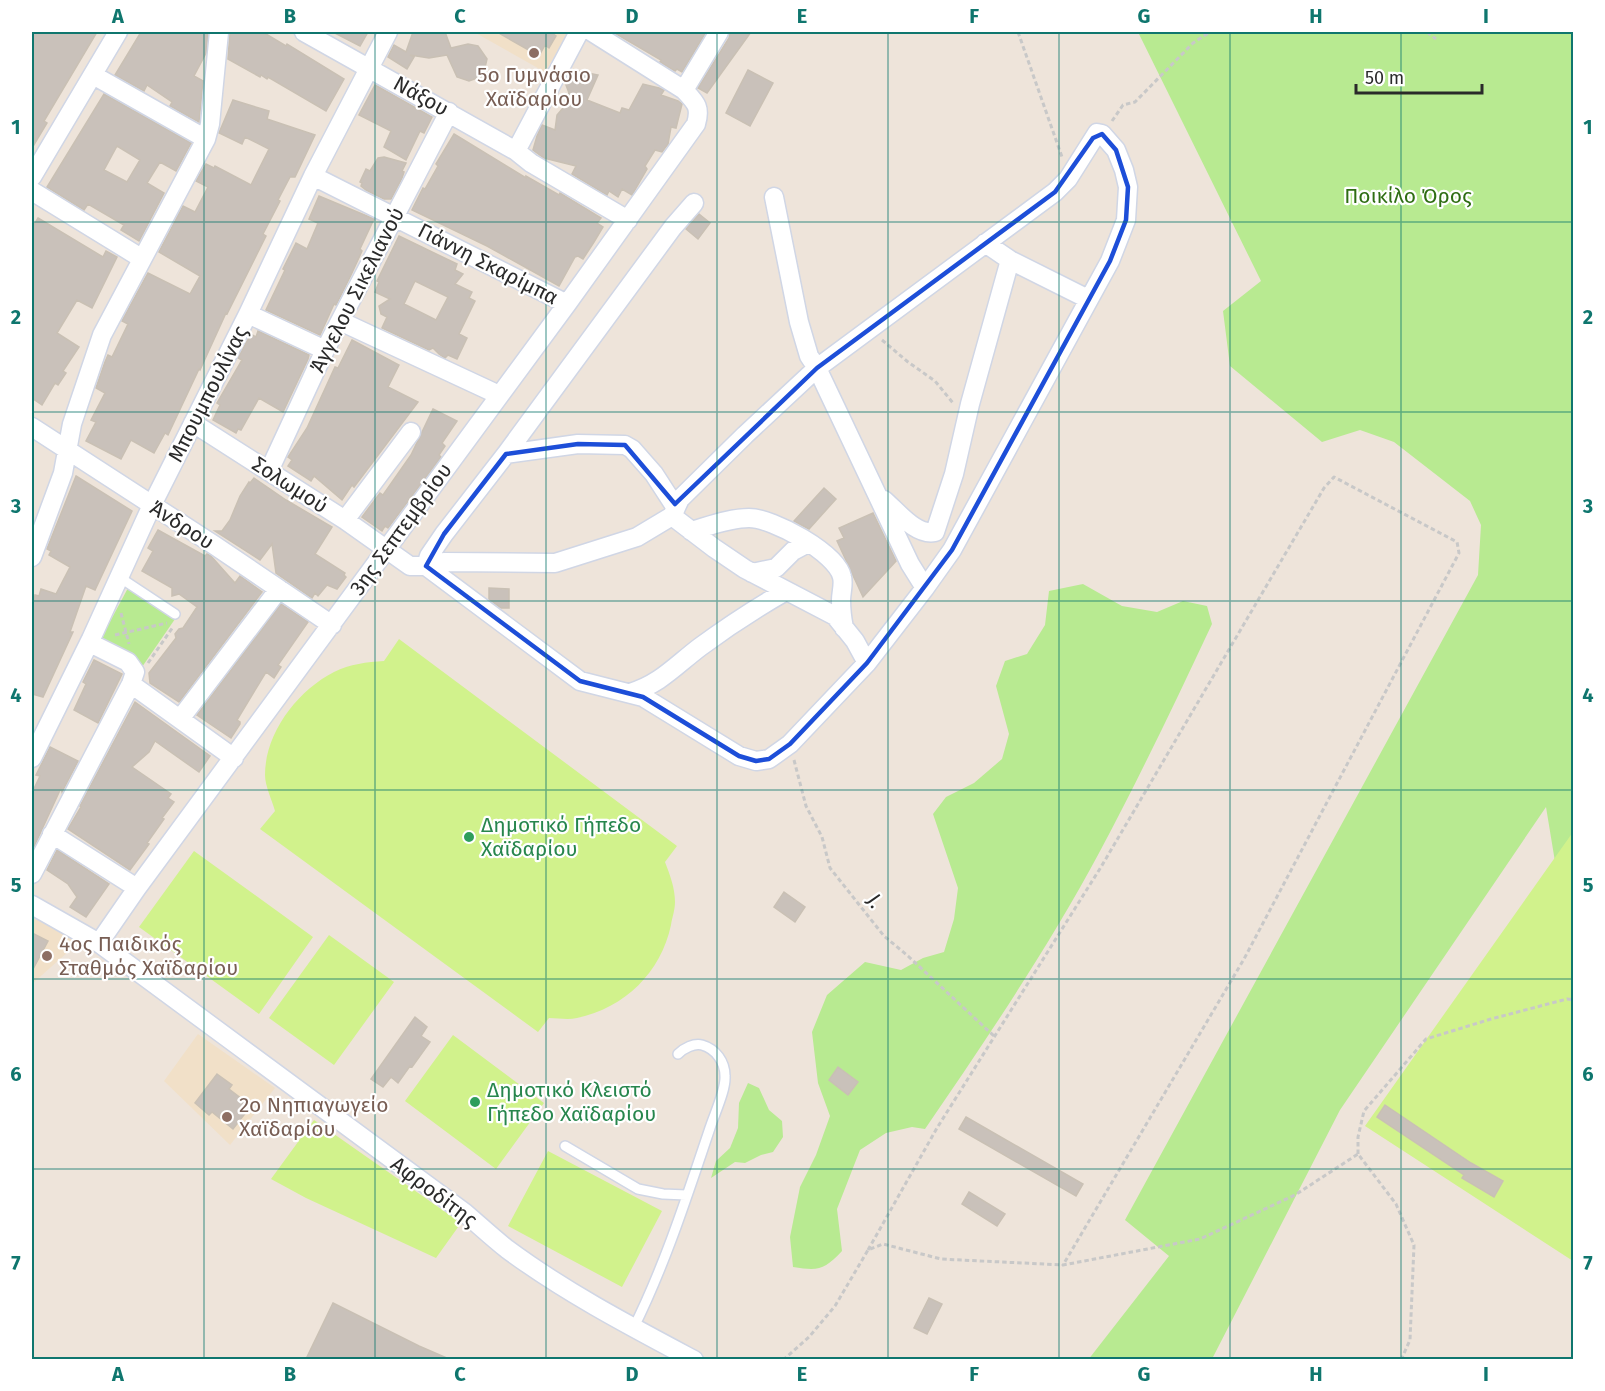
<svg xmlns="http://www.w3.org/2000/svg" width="1605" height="1391" font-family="'Fira Sans',sans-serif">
<rect width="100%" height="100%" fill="#eee4da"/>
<!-- education -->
<path fill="#f1e0c8" d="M474,32H566L569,33L545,72Z
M32,916L79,942L32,984Z
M198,1034L275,1088L230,1145L164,1081Z"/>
<!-- green -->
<path fill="#b8ea91" d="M1138,32H1573V971L1546,807L1340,1110L1212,1359L1088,1360L1169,1256L1125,1220L1478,575L1481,525L1470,501L1394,442L1360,430L1322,442L1230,366L1223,311L1261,281Z
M1083,584L1122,606L1157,612L1183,601L1207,606L1212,624C1176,701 1139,778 1099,853C1048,948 986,1040 925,1129L912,1127L886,1133L860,1150L837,1209L842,1251C824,1270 819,1271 793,1267L790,1237L800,1187L816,1155L830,1116L818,1083L812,1032L827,995L865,962L901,970L923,958L944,952L954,919L958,888L933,814L946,797L974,783L1002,759L1009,734L996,686L1005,661L1027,654L1045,625L1049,591Z
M128,588L175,619L142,667L99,642Z
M748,1083L759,1088L769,1110L782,1121L783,1137L773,1152L761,1155L745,1163L735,1162L711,1178L716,1161L730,1148L738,1128L739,1103Z"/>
<!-- pitch -->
<path fill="#d1f28c" d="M399,639L677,846L665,862C670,875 675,888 675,902C675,910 672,918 671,925C661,972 625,1008 577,1018C568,1020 558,1018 549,1018L538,1032L260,829L275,811C272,800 265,786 265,775C265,733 297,691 334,672C350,664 367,662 384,661Z
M1573,832V1261L1365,1126Z
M194,851L313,937L259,1014L139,927Z
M329,935L394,982L334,1065L269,1018Z
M453,1035L544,1103L496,1169L405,1101Z
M314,1120L461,1223L436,1258L306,1198L271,1179Z
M548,1151L662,1211L622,1287L508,1226Z"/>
<!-- building -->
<path fill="#c9c1ba" stroke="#c9c0b4" stroke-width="1.5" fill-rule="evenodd" d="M32,32H97L44,121L47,123L32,148Z
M141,32H208L206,53L194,76L203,81L199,122L170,106L172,102L147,85L144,91L115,75Z
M230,32H259L266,34L286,46L287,44L344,79L326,111L268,77L267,79L261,75L260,77L228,59Z
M333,32H368L360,46Z
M413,32H445L451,48L468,44L478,46L487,59L484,72L480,77L469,81L457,77L447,55L429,58L410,55L414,57L407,69L388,57L394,45L406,52Z
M497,32H553L552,33L556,36L549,48L545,45L539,56Z
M613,32H706L682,72L677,69L675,71L660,62L661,60Z
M730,32H751L707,93L698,88L729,38Z
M748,70L773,83L750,126L726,113Z
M578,71L598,75L587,100L620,113L622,108L629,110L643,84L659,88L664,90L661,95L678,101L682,104L676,128L671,127L668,144L662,152L655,150L645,166L647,169L632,195L622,189L618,197L609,191L607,195L572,174L576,166L544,158L533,150L537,136L542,125L555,130L557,115L563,108L569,93L566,85L573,72Z
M375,85L432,117L424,133L420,131L406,160L384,147L391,131L359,115Z
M104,94L191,143L176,171L160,162L147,183L164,193L139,241L121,230L124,225L88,204L84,210L47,187ZM117,146L140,160L127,182L104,170Z
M233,100L269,111L267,119L315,135L295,177H290L278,200L280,201L263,234L266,236L227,314L226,313L200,370L199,369L168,435L165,433L154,453L131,440L121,459L86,441L96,422L91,420L105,393L96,388L105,362L108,355L112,357L128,324L122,321L148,273L190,294L200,276L159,252L183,206L195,212L208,187L196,181L206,164L214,168L215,166L251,185L269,149L245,137L242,144L219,133Z
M454,134L526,178V176L559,195L560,193L601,218L597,223L603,227L594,242L583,259L578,256L575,257L559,286L487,246L412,210L423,188L425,189L438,166L436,164Z
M384,157L406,163L402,171L404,172L402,178L391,199H384L366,190L361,186L362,183L360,182L366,169L370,171L378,158Z
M319,196L374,219L360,249L362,251L351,275L336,305L334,304L320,335L266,310L285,270L283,269L296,243L307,249L318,223L309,219Z
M699,214L710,223L698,239L686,229Z
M38,218L103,257L106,251L117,257L92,308L77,300L57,333L79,347L63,371L66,373L58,385L55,383L42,405L32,398V228Z
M399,236L457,264L455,270L463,274L455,284L472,292L469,298L475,301L459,334L467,338L457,359L448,355L445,358L439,354L433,348L429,350L382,328L387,317L381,314L379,306L390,299L375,292L379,282L377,281ZM415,281L448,297L436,320L404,304Z
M258,331L309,355L308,359L283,412L259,398L241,430L238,429L236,433L213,420L220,405L217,403L242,360L238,358L251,334L256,337Z
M352,340L399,365L388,387L418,402L354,487L352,485L342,500L314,476L311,481L288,466L292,460L288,457L307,428L335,367L338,368Z
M433,409L457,421L442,443L445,446L439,455L441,457L388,528L385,526L382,531L362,517L380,493L383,495L411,455Z
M76,476L132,511L95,590L86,586L70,632H73L43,697L32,694V608L35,595L39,596L41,589L56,594L70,567L49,555L51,551L47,549Z
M254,478L286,500L332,527L315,554L345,573L344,575L346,577L337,589L327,585L318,596L315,593L312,598L276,573L272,544L260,560L215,531H222L230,520L240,496L249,482L250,483Z
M824,488L836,499L809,529L794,521Z
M873,513L896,561L863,597L837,541L844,538L839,528Z
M158,530L205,556L207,554L211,556L235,583L240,576L262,592L179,702L150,683L149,673L176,638L175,634L179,629L183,628L197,607L179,594L172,596V588L142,571L153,551L148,548Z
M489,588L509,589V608H501L489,599Z
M281,604L308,622L278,665L281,667L274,678L266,672L237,720L240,722V724L231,738L197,715Z
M94,660L122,674L98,723L74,710L86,684L83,682Z
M135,702L210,756L199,772L155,741L149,752L132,767L171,794L168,798L174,802L162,818L164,819L147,843L149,844L130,870L68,829L81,807L80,806Z
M50,747L78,761L62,792L61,788L32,851V793L40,776L36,775Z
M57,850L109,884L86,917L70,907L77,897L68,884L47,870Z
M784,892L805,907L795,922L774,907Z
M32,933L48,941L32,971Z
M415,1017L427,1027L421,1036L430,1042L412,1067L410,1066L398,1083L391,1077L383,1087L371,1079Z
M838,1067L858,1082L848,1095L829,1080Z
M217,1074L232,1085L229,1089L251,1106L233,1129L212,1112L209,1115L195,1103Z
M1385,1105L1471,1163L1503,1181L1494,1197L1462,1178L1464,1175L1377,1117Z
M966,1117L1083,1184L1076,1196L959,1129Z
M969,1192L1005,1214L997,1226L962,1204Z
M929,1298L942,1304L927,1334L914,1328Z
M333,1303L419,1346L449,1359H306Z"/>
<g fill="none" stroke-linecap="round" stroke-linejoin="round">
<!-- lane casing -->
<g stroke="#d0d6e5" stroke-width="12">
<path id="lane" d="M119,577L175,614
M565,1146L638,1189L663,1194L686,1195
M633,1329C665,1265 687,1196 710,1128C714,1115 726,1090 725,1076C725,1062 716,1049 702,1045C694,1043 684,1048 678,1054"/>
</g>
<!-- street casing -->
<g stroke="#d0d6e5" stroke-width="21">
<path id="street" d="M304,32L516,151L531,163L628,220
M93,75L206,139
M684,90L719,32
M516,151L579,32
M313,176L567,304
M32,177L118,32
M32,191L141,258
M774,197L799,322L809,356L817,368L910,564L925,588
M985,243L1010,260L1088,299
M248,314L325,350
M340,321L499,395
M193,423L345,520L410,566H426L580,681L643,697L739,756L756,761L769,759L790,744L867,663L925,588L952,550L1110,261L1126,220L1128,187L1124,170L1116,150L1102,134L1097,133L1068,179L1055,192L817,368L745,435L680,499L672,516L637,537L555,563L444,562L426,566L429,556L444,534L506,454L673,227L694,203
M32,427L214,545L332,625
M506,454L578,444L625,445L632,449L654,474L676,508
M269,471L325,350L449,112
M884,500C897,511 916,536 935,532L954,474L970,404L1010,260
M672,516L714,548L745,569L835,616L855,641L867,663
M345,520L411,432
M691,531C709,526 730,518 749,518C773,518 837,553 842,577C844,584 841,593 841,600C841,610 842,618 844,628
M32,557L63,473L72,424L102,335L206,139L210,124L219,32
M752,573L776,568L793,551L808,543
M131,684L234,758
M630,693C660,684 675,666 700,647C727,627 756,608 786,591
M180,719L279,589
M32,758L91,639L152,505L248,314L313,176L388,32
M52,834L137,888
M32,874L131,684L135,672L128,662L90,643
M32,905L99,943L465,1213C479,1225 493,1238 507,1249C565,1292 630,1326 694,1360
M99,943L137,888L567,304L696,124C701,107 696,103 684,90L592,32"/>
</g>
<!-- path -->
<path stroke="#c8c8c8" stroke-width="3" stroke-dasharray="4.5 3" stroke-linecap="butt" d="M1018,32L1062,157
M1427,32L1436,39
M1112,121L1123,105L1135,102L1193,43L1210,32
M882,340L908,362L935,381L953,403
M121,613L129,644
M115,635L167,623
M148,663L173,627
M794,760L806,806L822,837L830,868L884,936L908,956L995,1037
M1358,1154V1137L1364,1111L1426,1039L1491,1019L1567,999L1574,1000
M868,1250L937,1128L1101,867L1324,488L1334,477L1457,542L1459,553L1244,959L1063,1265L1200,1239L1295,1195L1358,1154L1396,1204L1414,1245L1410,1340L1401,1360
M783,1360L809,1337L835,1306L868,1250L883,1244L941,1259L1063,1265"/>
<!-- lane -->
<use href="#lane" stroke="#fff" stroke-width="9"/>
<!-- street -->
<use href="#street" stroke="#fff" stroke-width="18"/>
</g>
<!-- marked area -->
<path fill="none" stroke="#1d4ed8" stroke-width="4.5" stroke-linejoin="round" d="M1102,134L1116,150L1128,187L1126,220L1110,261L952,550L867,663L790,744L769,759L756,761L739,756L643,697L580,681L426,566L444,534L506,454L578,444L625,445L675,504L817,368L1055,192L1093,138Z"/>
<!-- grid -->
<path fill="none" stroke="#0f766e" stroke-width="1.5" stroke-opacity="0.55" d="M204,32V1360M375,32V1360M546,32V1360M717,32V1360M888,32V1360M1059,32V1360M1230,32V1360M1401,32V1360M32,222H1574M32,412H1574M32,601H1574M32,790H1574M32,979H1574M32,1169H1574"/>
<!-- markers -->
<g fill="#8d6e63" stroke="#fff" stroke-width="2">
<circle cx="534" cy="53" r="6"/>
<circle cx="47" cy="956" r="6"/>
<circle cx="227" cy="1117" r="6"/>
</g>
<g fill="#2e9e5b" stroke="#fff" stroke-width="2">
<circle cx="469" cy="837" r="6"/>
<circle cx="475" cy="1102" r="6"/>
</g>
<g text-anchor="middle" stroke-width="4.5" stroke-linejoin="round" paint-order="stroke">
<!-- education labels -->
<g font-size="21" fill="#785e54" stroke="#fff" text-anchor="start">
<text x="534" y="82" text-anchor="middle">5ο Γυμνάσιο<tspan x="534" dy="24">Χαϊδαρίου</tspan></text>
<text x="59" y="951">4ος Παιδικός<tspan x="59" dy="24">Σταθμός Χαϊδαρίου</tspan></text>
<text x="239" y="1112">2ο Νηπιαγωγείο<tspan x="239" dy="24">Χαϊδαρίου</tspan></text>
</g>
<!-- street labels -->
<g font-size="21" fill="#2a2a2a" stroke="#fff">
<text transform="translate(421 96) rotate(29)" y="7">Νάξου</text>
<text transform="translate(488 264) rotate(27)" y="7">Γιάννη Σκαρίμπα</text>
<text transform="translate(357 290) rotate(-63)" y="7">Άγγελου Σικελιανού</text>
<text transform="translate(208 394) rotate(-63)" y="7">Μπουμπουλίνας</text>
<text transform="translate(290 485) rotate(33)" y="7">Σολωμού</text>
<text transform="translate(182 525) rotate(33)" y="7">Άνδρου</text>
<text transform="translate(401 529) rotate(-54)" y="7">3ης Σεπτεμβρίου</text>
<text transform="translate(875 901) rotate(55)" y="7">J.</text>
<text transform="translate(434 1192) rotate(37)" y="7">Αφροδίτης</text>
</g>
<!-- park labels -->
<g font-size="21" fill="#2f6e13" stroke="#fff">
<text x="1408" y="203">Ποικίλο Όρος</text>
</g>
<!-- leisure labels -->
<g font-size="21" fill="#27864d" stroke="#fff" text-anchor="start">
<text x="481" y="832">Δημοτικό Γήπεδο<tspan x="481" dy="24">Χαϊδαρίου</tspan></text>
<text x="487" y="1097">Δημοτικό Κλειστό<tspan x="487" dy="24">Γήπεδο Χαϊδαρίου</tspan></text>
</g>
</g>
<!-- border -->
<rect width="1605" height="1391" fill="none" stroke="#ffffff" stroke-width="66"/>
<!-- scale -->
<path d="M1356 84v9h126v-9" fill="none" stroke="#2a2a2a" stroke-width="3"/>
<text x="1365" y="84" font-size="18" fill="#2a2a2a" stroke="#ffffff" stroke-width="4.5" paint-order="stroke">50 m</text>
<rect x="33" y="33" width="1539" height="1325" fill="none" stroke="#0f766e" stroke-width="2"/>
<g font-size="20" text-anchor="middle" font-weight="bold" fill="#0f766e">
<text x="118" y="23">A</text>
<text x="290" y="23">B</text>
<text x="460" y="23">C</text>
<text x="632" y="23">D</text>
<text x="802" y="23">E</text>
<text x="974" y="23">F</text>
<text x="1144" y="23">G</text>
<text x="1316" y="23">H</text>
<text x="1486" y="23">I</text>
<text x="16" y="134">1</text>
<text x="1588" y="134">1</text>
<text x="16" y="324">2</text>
<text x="1588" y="324">2</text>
<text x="16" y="513">3</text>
<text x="1588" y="513">3</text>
<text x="16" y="702">4</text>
<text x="1588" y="702">4</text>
<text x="16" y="892">5</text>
<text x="1588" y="892">5</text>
<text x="16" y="1081">6</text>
<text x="1588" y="1081">6</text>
<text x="16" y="1270">7</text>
<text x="1588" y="1270">7</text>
<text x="118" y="1381">A</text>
<text x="290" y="1381">B</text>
<text x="460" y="1381">C</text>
<text x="632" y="1381">D</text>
<text x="802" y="1381">E</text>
<text x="974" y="1381">F</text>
<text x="1144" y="1381">G</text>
<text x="1316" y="1381">H</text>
<text x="1486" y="1381">I</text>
</g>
</svg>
